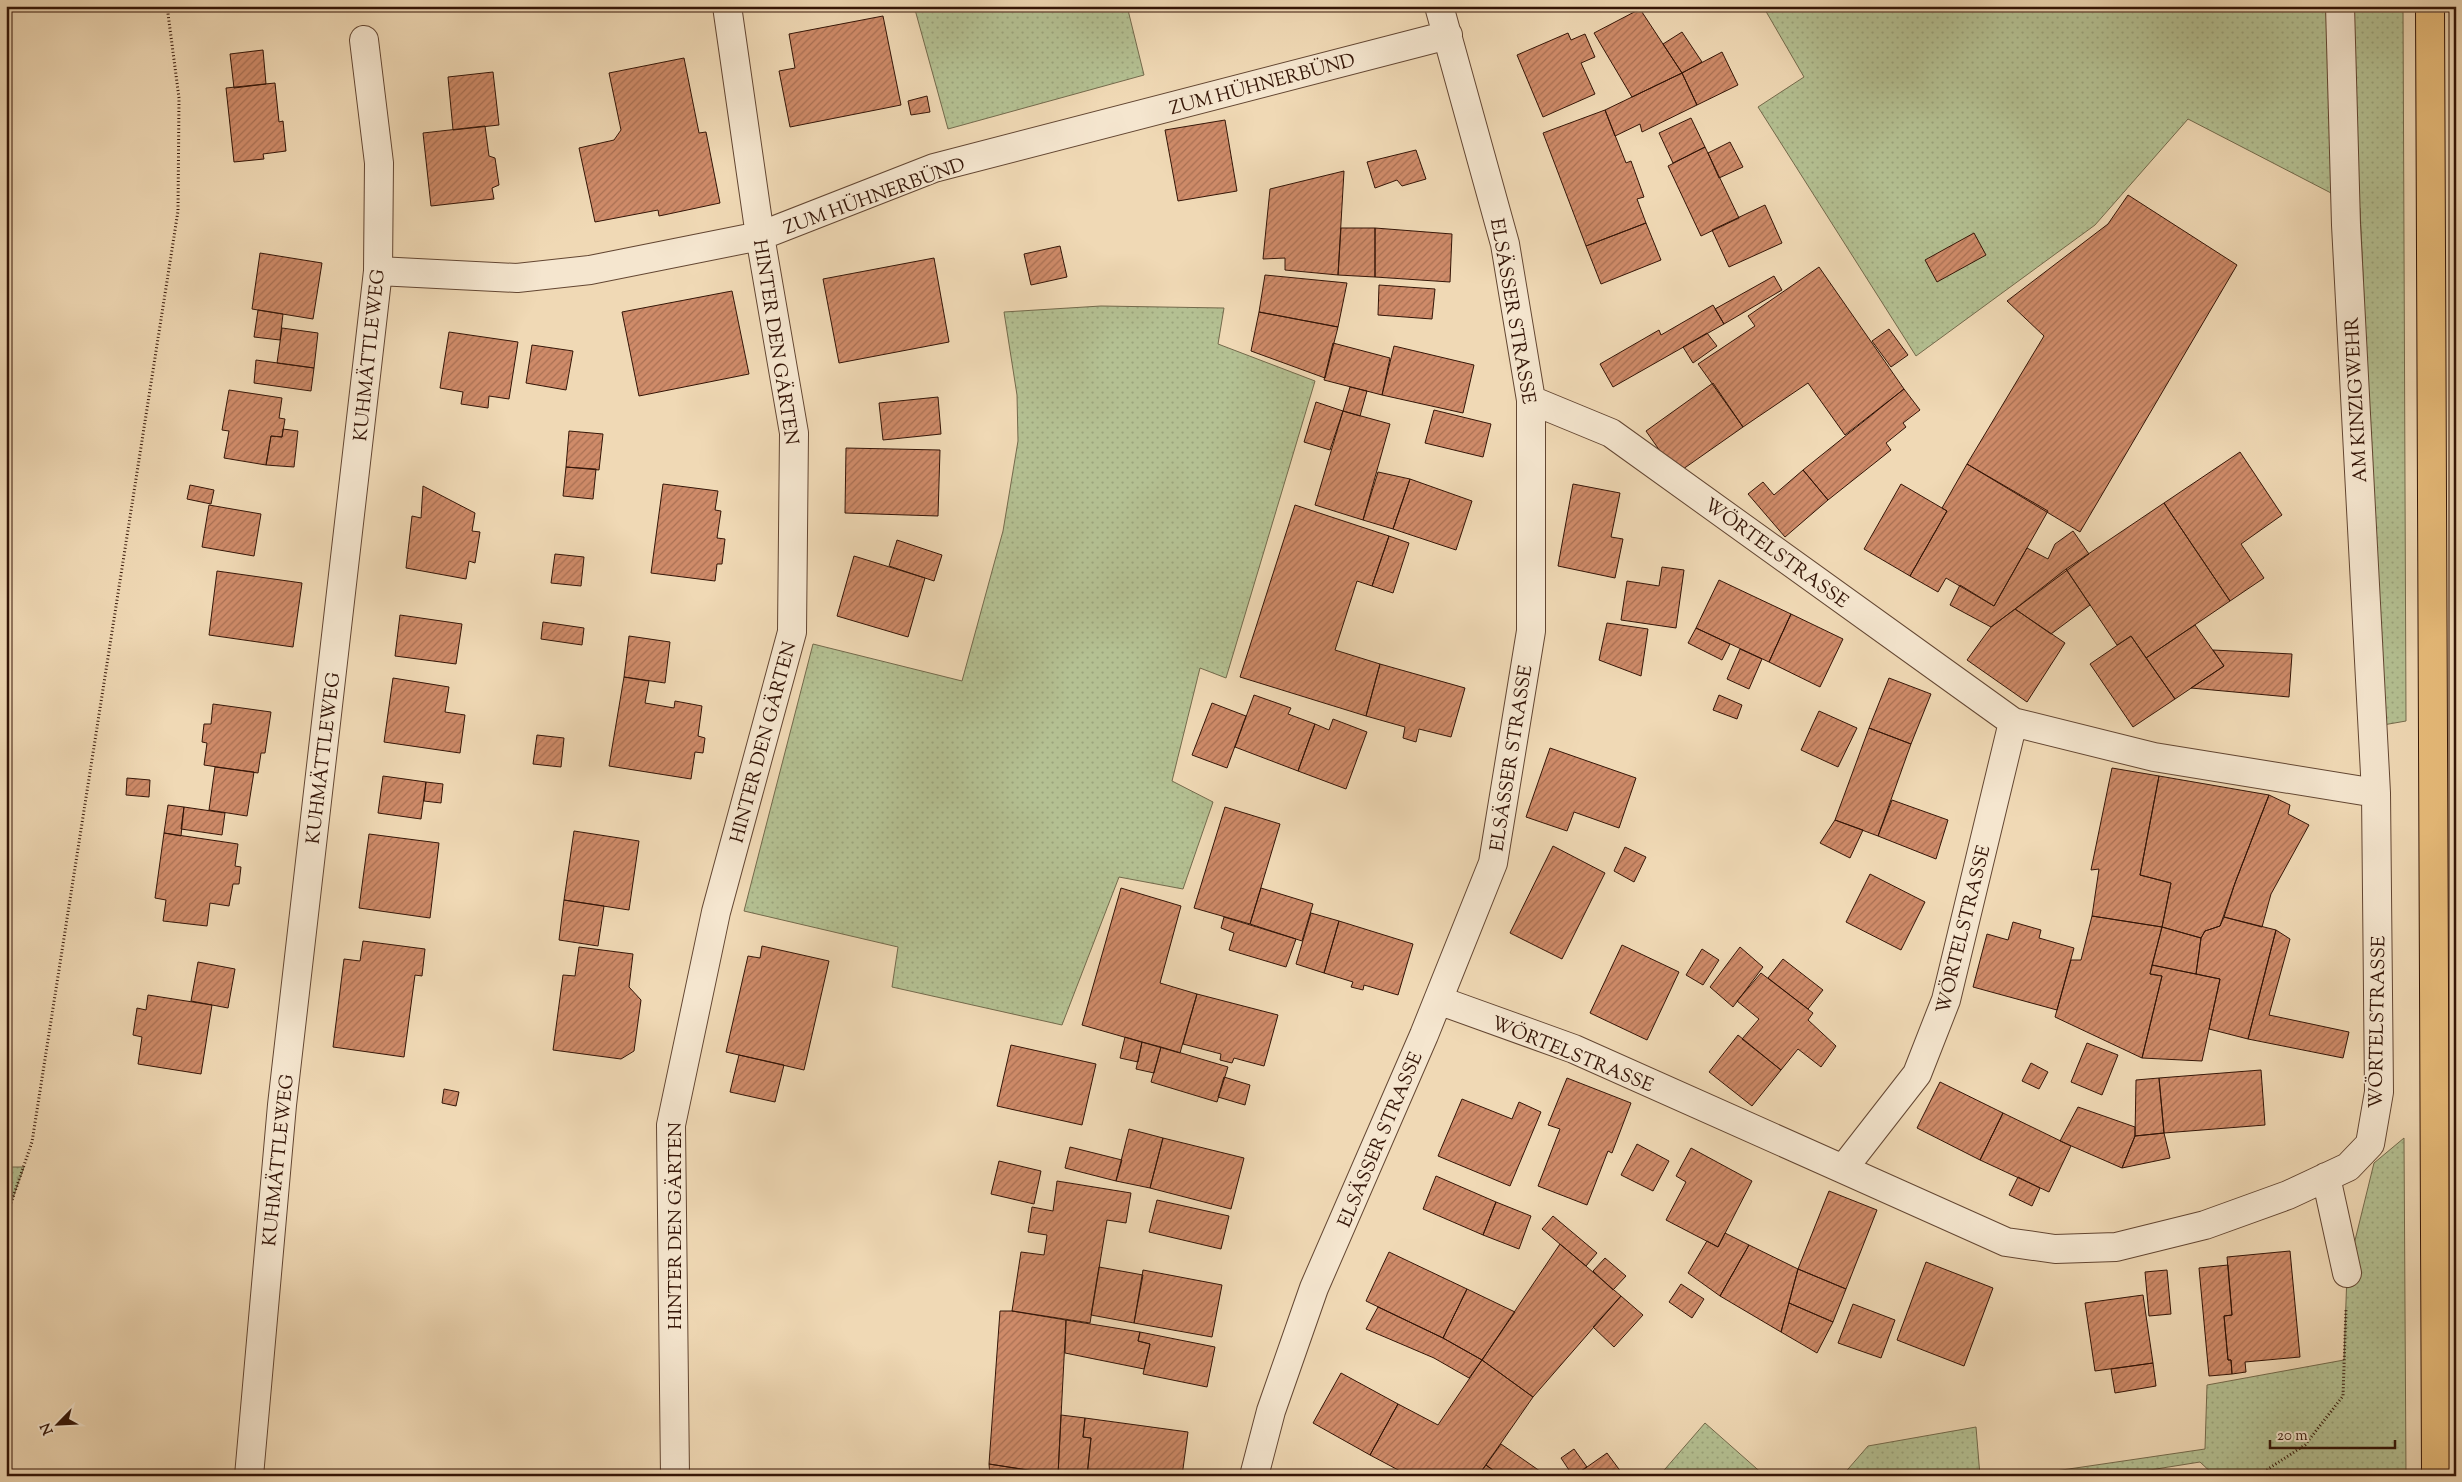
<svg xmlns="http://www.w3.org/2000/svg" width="2462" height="1482" font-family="'Sorts Mill Goudy',serif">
<defs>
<pattern id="grass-dots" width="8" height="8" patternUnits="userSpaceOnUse" patternTransform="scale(1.25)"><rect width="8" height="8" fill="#b4c092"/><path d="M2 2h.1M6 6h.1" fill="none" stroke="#9ba47c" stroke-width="1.8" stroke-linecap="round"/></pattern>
<pattern id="building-hatch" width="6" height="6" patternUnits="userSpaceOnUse" patternTransform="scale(1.25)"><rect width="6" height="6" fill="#cf8b69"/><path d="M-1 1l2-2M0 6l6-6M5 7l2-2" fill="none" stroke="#a97054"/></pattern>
</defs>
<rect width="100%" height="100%" fill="#f0d9b5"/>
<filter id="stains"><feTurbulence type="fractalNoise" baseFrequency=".004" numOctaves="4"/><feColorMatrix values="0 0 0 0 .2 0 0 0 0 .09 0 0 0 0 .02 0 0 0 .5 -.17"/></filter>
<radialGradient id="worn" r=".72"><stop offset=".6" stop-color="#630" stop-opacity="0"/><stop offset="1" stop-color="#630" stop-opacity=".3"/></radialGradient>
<!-- grass -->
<path fill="url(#grass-dots)" stroke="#746a4c" d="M914,6H1127L1144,75L948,129Z
M1767,6H2403L2406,721L2383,725L2360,208L2188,119L2095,225L1916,356L1758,107L1804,77L1764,8Z
M1101,306L1224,308L1218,344L1315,381L1226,678L1200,668L1172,781L1213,802L1183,889L1119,877L1062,1025L892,987L898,947L744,911L813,644L962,681L1003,531L1018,441L1017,395L1004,312Z
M2404,1138L2406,1476H2215L2200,1462L2112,1476H2021L2205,1449L2207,1385L2344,1360L2347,1273L2374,1163Z
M6,1167H24L10,1206L6,1227Z
M1705,1423L1765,1476H1659Z
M1976,1427L1980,1476H1842L1868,1446Z"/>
<!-- building -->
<path fill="url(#building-hatch)" stroke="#341507" d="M1640,9L1682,73L1632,97L1594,33Z
M883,16L901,105L790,127L779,71L795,68L789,34Z
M1682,32L1702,62L1682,73L1663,44Z
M1568,33L1571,40L1585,34L1595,57L1581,63L1595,94L1543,117L1517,55Z
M263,50L266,84L234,88L230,54Z
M1722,52L1738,85L1697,105L1682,73Z
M684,58L699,133L706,132L720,203L659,216L658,210L595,222L579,148L614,140L621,130L609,73Z
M493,72L499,125L453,130L448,77Z
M1682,73L1697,105L1642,132L1640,124L1615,136L1605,110Z
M275,83L279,122L283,121L286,151L263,154L264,159L234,162L226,88Z
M927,96L930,112L911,115L908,101Z
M1605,110L1626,163L1631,161L1644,197L1637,199L1646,223L1586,246L1543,133Z
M1691,118L1705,147L1673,163L1659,133Z
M1225,120L1237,191L1178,201L1165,130Z
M485,126L489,156L495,158L499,185L492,188L494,199L431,206L423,133Z
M1730,142L1743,167L1719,178L1708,153Z
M1705,147L1739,218L1701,236L1668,166Z
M1416,150L1426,179L1402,186L1397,180L1375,188L1367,162Z
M1344,171L1338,275L1285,270V258L1263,259L1270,189Z
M2128,195L2237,265L2080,532L1967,464L2044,336L2007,301L2108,224Z
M1765,205L1782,243L1729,267L1712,230Z
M1646,223L1661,260L1601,284L1586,246Z
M1341,228H1375V277L1338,275Z
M1375,228L1452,234L1450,282L1375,277Z
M1974,233L1986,255L1937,282L1925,260Z
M1060,246L1067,277L1031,285L1024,254Z
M260,253L322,263L313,319L252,309Z
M934,258L949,342L839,363L823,279Z
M1819,267L1904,389L1845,435L1808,383L1743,427L1698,364L1755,326L1748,316Z
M1265,275L1347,283L1338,327L1259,312Z
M1774,276L1782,290L1724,324L1715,309Z
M1379,285L1435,289L1432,319L1378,315Z
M732,291L749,374L639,396L622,312Z
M1713,305L1724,324L1613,387L1600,364L1659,330L1661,335Z
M258,310L283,314L280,340L254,337Z
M1259,312L1338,327L1325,378L1251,351Z
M282,328L318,333L314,368L277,363Z
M1889,329L1908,355L1891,367L1872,341Z
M449,332L518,342L509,399L489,396L488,408L461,404L463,392L440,388Z
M1707,333L1717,346L1693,363L1683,347Z
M1333,343L1390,358L1382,395L1324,380Z
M532,345L573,351L566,390L526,383Z
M1394,346L1474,365L1463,413L1382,395Z
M256,360L314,368L311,391L254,383Z
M1713,383L1743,427L1676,474L1646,431Z
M1350,387L1367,391L1360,416L1343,411Z
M1904,389L1920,410L1903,423L1906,427L1886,443L1891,450L1828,500L1803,470Z
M229,390L282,398L279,418L285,419L282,437L271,436L266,465L224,458L229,431L222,430Z
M938,397L941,434L883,440L879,403Z
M1316,402L1343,411L1330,450L1304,442Z
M1434,410L1491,424L1483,457L1425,443Z
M1343,411L1390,424L1363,520L1315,505Z
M283,429L298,431L294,467L266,465L271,436L282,437Z
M569,431L603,434L599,470L566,467Z
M846,448L940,450L938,516L845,513Z
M2240,452L2282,515L2241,544L2264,578L2230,601L2164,503Z
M1967,464L2048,511L1994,606L1946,578L1938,592L1910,576L1947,511L1942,508Z
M566,467L596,469L593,499L563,496Z
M1803,470L1828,500L1785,537L1748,494L1763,482L1774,495Z
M1378,472L1410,479L1393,529L1363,520Z
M1410,479L1472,501L1456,550L1393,529Z
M663,484L718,491L715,510L721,511L717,538L725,539L722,564H717L715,581L651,573Z
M1573,484L1620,493L1611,537L1623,539L1615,578L1558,566Z
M1901,484L1947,511L1910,576L1864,549Z
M190,485L214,490L211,504L187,499Z
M423,486L475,513L472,531L480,532L475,563L469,561L466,579L406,568L412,516L421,518Z
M2164,503L2230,601L2146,658L2131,636L2117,645L2066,569Z
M209,505L261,514L254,556L202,547Z
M1295,505L1389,536L1372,586L1357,581L1335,650L1380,664L1366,716L1240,677Z
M2073,531L2089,554L1991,627L1950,605L1960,585L1994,606L2027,548L2048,559L2055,544Z
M1389,536L1409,543L1393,593L1372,586Z
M897,540L942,555L934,581L889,566Z
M555,554L584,557L581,586L551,583Z
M854,556L925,578L908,637L837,616Z
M1662,567L1684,570L1676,628L1621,620L1627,581L1659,586Z
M2066,569L2090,605L2051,634L2015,609Z
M217,571L302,583L293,647L209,635Z
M1719,580L1791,614L1769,662L1696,628Z
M2015,609L2065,643L2027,702L1967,660L1991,627Z
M1791,614L1843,639L1820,687L1769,662Z
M400,615L462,624L456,664L395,656Z
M543,622L584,628L582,645L541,639Z
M1607,623L1648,629L1641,676L1599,660Z
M2195,625L2224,666L2175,699L2146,658Z
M1696,628L1730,644L1722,660L1688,643Z
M629,636L670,642L665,683L624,677Z
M2131,636L2175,699L2133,727L2090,664Z
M1740,649L1762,659L1749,689L1727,679Z
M2213,650L2292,654L2289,697L2191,688L2224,666Z
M1380,664L1465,688L1451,737L1419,729L1416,742L1403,738L1405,727L1366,716Z
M624,677L649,681L645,703L674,708L675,701L702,706L698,736L705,738L703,753L695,752L691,779L609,766Z
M393,678L449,687L445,712L465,715L460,753L384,742Z
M1889,678L1931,694L1911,744L1869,728Z
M1254,695L1291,708L1288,714L1315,724L1298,771L1235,747Z
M1719,695L1742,705L1737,719L1713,710Z
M1212,703L1246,716L1227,768L1192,755Z
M213,704L271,712L265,753H261L258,773L204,765L207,743L202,742L204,724H211Z
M1819,711L1857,728L1838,767L1801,750Z
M1333,719L1367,732L1346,789L1298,771L1315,724L1329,730Z
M1869,728L1911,744L1878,836L1835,820Z
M537,735L564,738L561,767L533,764Z
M1550,748L1636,778L1619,828L1574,812L1567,831L1526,817Z
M215,767L254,772L247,816L209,810Z
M2112,768L2159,776L2140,875L2171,883L2162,927L2092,916L2099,869L2091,870Z
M383,776L426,782L421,819L378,813Z
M2159,776L2269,795L2235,883L2220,926L2205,931L2201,938L2162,927L2171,883L2140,875Z
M127,778L150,780L149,797L126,795Z
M426,782L443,784L441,803L424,801Z
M2269,795L2290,805L2288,814L2309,825L2271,894L2262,927L2224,917L2235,883Z
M1892,800L1948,820L1936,859L1878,836Z
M168,805L184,807L181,836L164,833Z
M184,807L225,813L222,835L181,829Z
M1225,807L1280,824L1250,924L1194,908Z
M1835,820L1863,830L1850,858L1820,843Z
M574,831L639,841L629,910L564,900Z
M164,833L238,844L235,866L241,867L239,884H233L229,906L210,903L207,926L163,921L166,900L155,898Z
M369,834L439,843L430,918L359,908Z
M1553,846L1605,873L1562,959L1510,933Z
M1625,847L1646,857L1634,882L1614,871Z
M1870,874L1925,902L1901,950L1846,922Z
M1121,888L1181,906L1160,983L1197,994L1180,1053L1082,1025Z
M1261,888L1313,904L1302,941L1250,924Z
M564,900L604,906L598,946L559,940Z
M1311,913L1339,921L1324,973L1296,964Z
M2092,916L2162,927L2150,974L2162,976L2142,1058L2055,1017L2071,960H2081Z
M1224,917L1296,939L1286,967L1229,950L1234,933L1221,928Z
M2224,917L2276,930L2248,1039L2209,1029L2220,979L2196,974L2201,938L2205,931L2220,926Z
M1339,921L1413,944L1398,995L1364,985L1363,990L1351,987L1353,982L1324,973Z
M2013,922L2041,930L2039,938L2074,948L2057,1010L1973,987L1987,934L2008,940Z
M2162,927L2201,938L2196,974L2152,965Z
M2276,930L2290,939L2269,1015L2349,1032L2343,1058L2248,1039Z
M363,941L425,949L422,976L415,975L404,1057L333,1047L344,959L360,961Z
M1622,945L1679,972L1647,1040L1590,1013Z
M762,946L829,961L804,1070L726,1052L748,956L760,958Z
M579,947L633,954L629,987L641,1000L634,1051L621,1059L553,1050L563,975L575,976Z
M1740,947L1763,967L1733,1007L1710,987Z
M1702,949L1719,960L1703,985L1686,975Z
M1783,959L1823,990L1808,1009L1768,978Z
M198,962L235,969L228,1008L191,1001Z
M2152,965L2220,979L2202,1061L2142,1058L2162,976L2150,974Z
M1761,973L1813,1013L1808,1020L1836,1046L1821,1067L1798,1049L1781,1070L1742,1039L1759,1019L1737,1001Z
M1197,994L1278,1015L1264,1066L1234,1058L1232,1063L1220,1060L1221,1054L1183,1044Z
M148,995L212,1005L201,1074L138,1064L142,1037L133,1035L137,1008L146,1010Z
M1738,1035L1781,1070L1752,1106L1709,1072Z
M1125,1037L1142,1042L1138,1062L1120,1058Z
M1142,1042L1161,1047L1154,1073L1136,1069Z
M2087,1043L2118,1055L2102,1095L2071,1082Z
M1011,1045L1096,1064L1082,1125L997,1106Z
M1161,1047L1228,1067L1217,1102L1151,1082Z
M739,1055L784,1065L775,1102L730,1092Z
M2031,1063L2048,1072L2039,1089L2022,1081Z
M2261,1070L2265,1125L2164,1133L2159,1078Z
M1224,1077L1250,1085L1245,1105L1218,1097Z
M1567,1078L1631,1103L1612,1153L1608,1151L1587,1205L1538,1186L1560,1129L1548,1125Z
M2159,1078L2164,1133L2135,1136L2136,1080Z
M1940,1082L2003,1113L1980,1160L1917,1128Z
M444,1089L459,1092L456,1106L442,1103Z
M1462,1099L1512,1119L1519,1102L1541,1112L1510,1186L1438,1156Z
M2078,1107L2135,1127V1136L2122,1168L2060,1141Z
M2003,1113L2071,1146L2049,1192L1980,1160Z
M1129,1129L1163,1138L1150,1188L1116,1181Z
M2164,1133L2170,1158L2122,1168L2135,1136Z
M1163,1138L1244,1158L1231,1209L1150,1188Z
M1637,1144L1669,1161L1653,1191L1621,1175Z
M1070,1147L1122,1160L1116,1181L1065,1168Z
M1691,1148L1752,1181L1718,1247L1666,1220L1686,1182L1676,1176Z
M999,1161L1041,1171L1034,1204L991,1194Z
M1436,1176L1496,1202L1483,1235L1423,1209Z
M2018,1177L2040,1188L2032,1206L2009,1195Z
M1057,1181L1131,1193L1126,1223L1107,1220L1090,1323L1012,1311L1021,1252L1044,1255L1047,1235L1028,1232L1032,1207L1053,1211Z
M1829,1191L1877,1210L1846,1289L1798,1269Z
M1157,1200L1229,1216L1221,1249L1149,1232Z
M1496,1202L1531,1216L1519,1249L1483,1235Z
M1553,1216L1597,1253L1586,1266L1542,1229Z
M1725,1233L1749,1245L1720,1296L1688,1273L1707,1241L1718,1247Z
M1560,1244L1621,1296L1533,1397L1482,1360Z
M1749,1245L1798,1269L1781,1332L1720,1296Z
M2290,1251L2300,1357L2245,1362L2246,1372L2232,1374L2231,1360H2228L2224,1316L2232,1315L2227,1257Z
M1389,1252L1467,1289L1443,1338L1366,1301Z
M1605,1258L1626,1276L1613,1290L1593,1271Z
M1926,1262L1993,1288L1964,1366L1897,1340Z
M2228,1265L2232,1315L2224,1316L2228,1360H2231L2232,1374L2209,1376L2199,1268Z
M1099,1267L1143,1275L1134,1323L1091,1315Z
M1798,1269L1846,1289L1833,1322L1789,1303Z
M1143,1270L1222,1285L1212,1337L1134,1323Z
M2167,1270L2171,1314L2149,1316L2145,1272Z
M1681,1284L1704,1299L1692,1318L1669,1302Z
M1467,1289L1515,1312L1482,1360L1443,1338Z
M2143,1295L2153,1363L2095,1371L2085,1303Z
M1621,1296L1643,1315L1614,1347L1593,1327Z
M1789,1303L1833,1322L1817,1353L1781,1332Z
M1853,1304L1895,1320L1881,1358L1838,1343Z
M1378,1307L1443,1338L1482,1360L1469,1378L1434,1358L1366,1329Z
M1000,1311H1012L1066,1320L1058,1475L989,1464Z
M1066,1320L1140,1332L1138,1341L1150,1344L1144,1369L1065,1353Z
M1140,1332L1215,1347L1207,1387L1143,1374L1150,1344L1138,1341Z
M1482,1360L1533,1397L1478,1476H1399L1402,1472L1370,1455L1398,1404L1438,1425Z
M2153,1363L2156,1386L2115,1393L2111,1369Z
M1341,1373L1398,1404L1370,1455L1313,1423Z
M1061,1415L1085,1418L1083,1437L1091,1438L1087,1476L1058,1475Z
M1085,1418L1188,1432L1182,1476H1114L1097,1473L1096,1476H1087L1091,1438L1083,1437Z
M1501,1444L1547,1476H1501L1486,1465Z
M1574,1449L1587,1467L1573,1476L1561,1458Z
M1607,1453L1624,1476H1574L1587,1467Z
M989,1464L1048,1473V1476H990Z
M1486,1465L1501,1476H1478Z"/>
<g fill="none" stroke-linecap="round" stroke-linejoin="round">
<!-- minor casing -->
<g stroke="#634632" stroke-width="30">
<path id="minor" d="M378,271L517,278L590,270L760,236L934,168L1448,35
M1531,400L1611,433L2013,722L1946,1000L1917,1074L1843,1169L2006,1242L2055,1249L2116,1247L2205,1225L2288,1195L2348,1167L2370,1144L2379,1092L2376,793L2346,225L2340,6
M2013,722L2154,757L2376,793
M1438,1000L1574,1049L1843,1169
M2326,1177L2347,1273
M249,1476L282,1105L378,271L379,163L364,40
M675,1476L671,1125L716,912L792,632L794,433L760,236L727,6
M1254,1476L1271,1411L1314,1288L1424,1035L1493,863L1531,631V400L1505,244L1439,6"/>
</g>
<!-- highway casing -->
<g stroke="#341507" stroke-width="30">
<path id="highway" d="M2430,6L2436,1476"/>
</g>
<!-- path -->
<path stroke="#341507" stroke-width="3" stroke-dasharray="1 2.5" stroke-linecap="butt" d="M6,1227L10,1206L32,1142L178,211L179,98L167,6
M2263,1476L2268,1469L2305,1445L2343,1396L2346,1309"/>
<!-- minor -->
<use href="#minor" stroke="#f5e6cf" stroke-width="28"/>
<!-- highway -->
<use href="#highway" stroke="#e8bc7a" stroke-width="28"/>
</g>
<g text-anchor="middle" stroke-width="4" stroke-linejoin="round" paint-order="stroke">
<!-- street labels -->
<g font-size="19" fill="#341507" stroke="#f5e6cf">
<text transform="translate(1262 83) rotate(-15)" y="7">ZUM HÜHNERBÜND</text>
<text transform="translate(874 195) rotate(-20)" y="7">ZUM HÜHNERBÜND</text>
<text transform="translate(1514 311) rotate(80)" y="7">ELSÄSSER STRASSE</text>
<text transform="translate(777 342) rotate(81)" y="7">HINTER DEN GÄRTEN</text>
<text transform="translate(368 355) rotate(-84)" y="7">KUHMÄTTLEWEG</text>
<text transform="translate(2355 400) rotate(-93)" y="7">AM KINZIGWEHR</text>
<text transform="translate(1777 552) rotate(36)" y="7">WÖRTELSTRASSE</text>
<text transform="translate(762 742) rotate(-75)" y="7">HINTER DEN GÄRTEN</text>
<text transform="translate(322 758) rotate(-83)" y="7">KUHMÄTTLEWEG</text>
<text transform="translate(1510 758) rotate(-81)" y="7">ELSÄSSER STRASSE</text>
<text transform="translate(1962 929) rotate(-76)" y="7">WÖRTELSTRASSE</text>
<text transform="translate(2376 1022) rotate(-89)" y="7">WÖRTELSTRASSE</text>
<text transform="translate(1573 1053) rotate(22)" y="7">WÖRTELSTRASSE</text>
<text transform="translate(1379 1139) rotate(-67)" y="7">ELSÄSSER STRASSE</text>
<text transform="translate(277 1160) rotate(-84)" y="7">KUHMÄTTLEWEG</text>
<text transform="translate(674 1226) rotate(-90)" y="7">HINTER DEN GÄRTEN</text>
</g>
</g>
<!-- margin -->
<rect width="2462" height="1482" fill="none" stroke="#f0d9b5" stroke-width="25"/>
<rect x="8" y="8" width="2447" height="1467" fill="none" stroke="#341507" stroke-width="2.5"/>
<rect x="12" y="12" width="2437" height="1457" fill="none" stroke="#341507"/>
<!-- north arrow -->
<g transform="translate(58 1424) rotate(246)" stroke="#f5e6cf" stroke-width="4" paint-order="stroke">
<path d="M0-4L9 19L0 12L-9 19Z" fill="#341507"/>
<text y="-8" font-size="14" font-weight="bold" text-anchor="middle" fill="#341507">N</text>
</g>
<!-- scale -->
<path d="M2270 1440v8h125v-8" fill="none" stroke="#341507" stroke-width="2.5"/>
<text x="2277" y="1440" font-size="15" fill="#341507" stroke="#f5e6cf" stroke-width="4" paint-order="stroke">20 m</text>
<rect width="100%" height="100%" filter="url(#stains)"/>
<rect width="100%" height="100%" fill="url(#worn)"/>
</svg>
